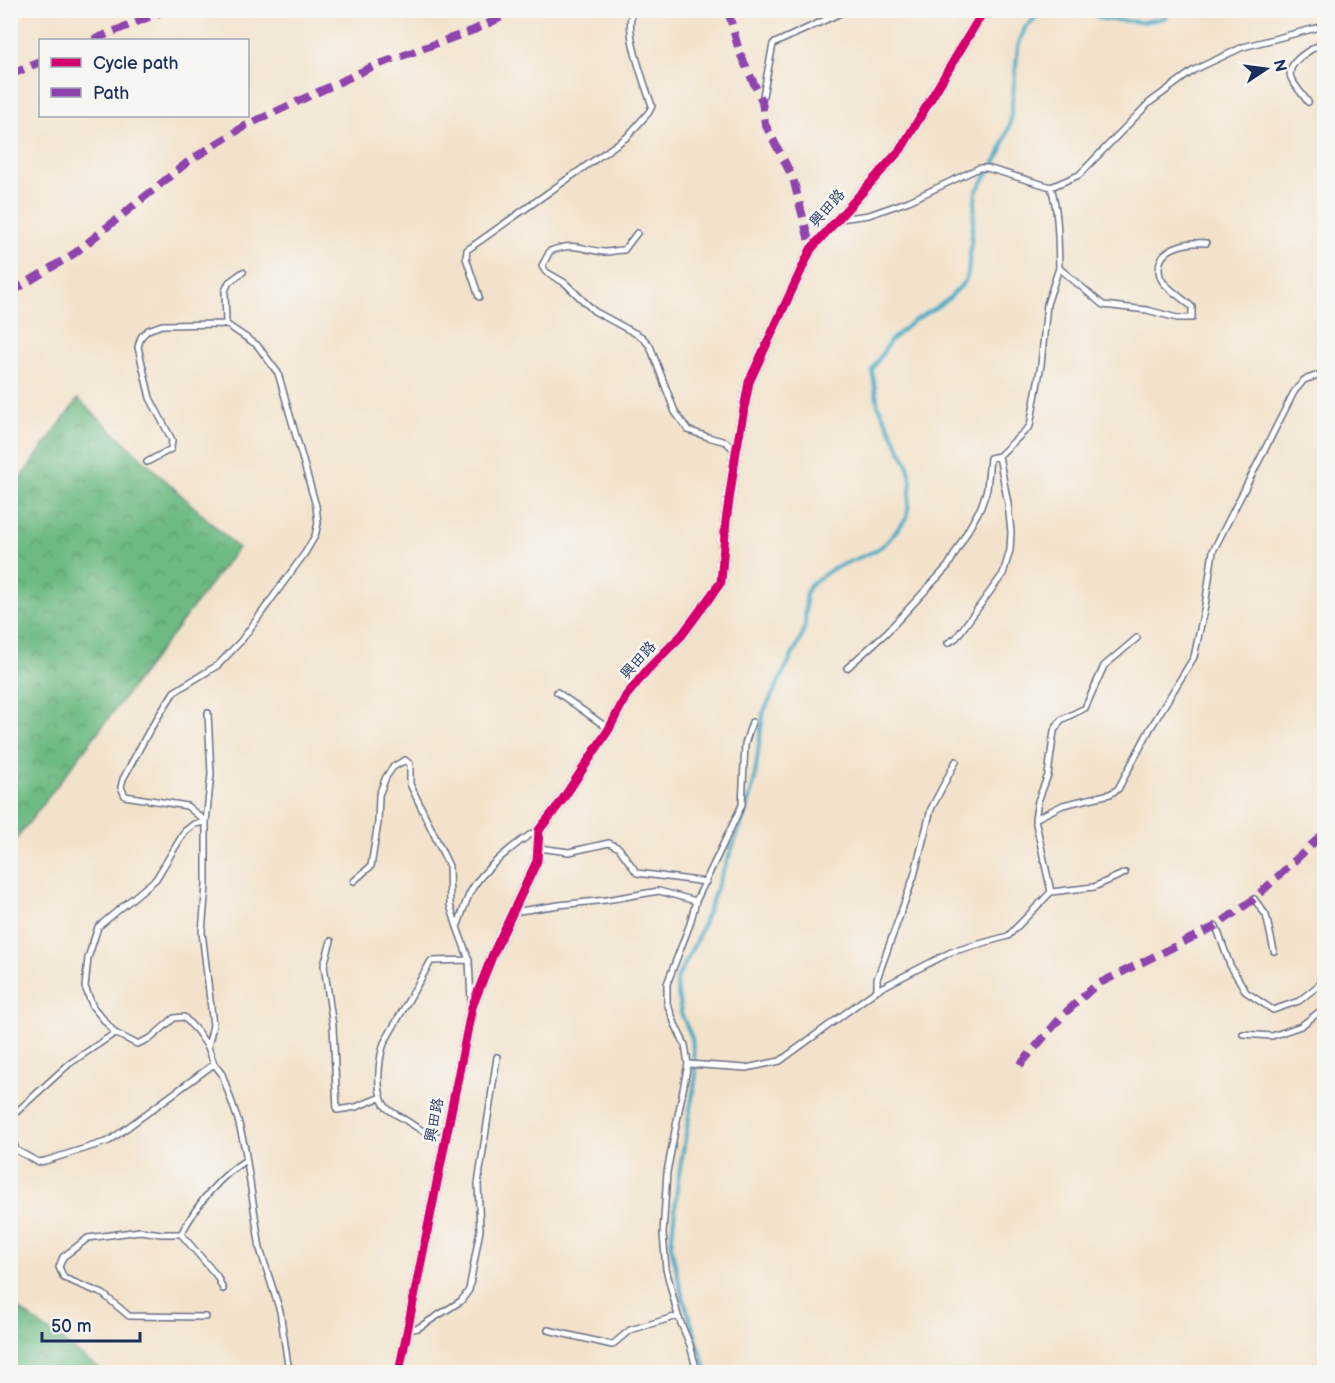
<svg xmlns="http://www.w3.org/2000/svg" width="1335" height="1383" font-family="'Balsamiq Sans','LXGW WenKai TC',sans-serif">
<defs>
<pattern id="forest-crowns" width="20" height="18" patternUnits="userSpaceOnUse" patternTransform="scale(1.5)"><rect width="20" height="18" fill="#6eba84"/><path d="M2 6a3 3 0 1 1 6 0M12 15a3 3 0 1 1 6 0" fill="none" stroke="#5a986f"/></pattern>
</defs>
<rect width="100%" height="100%" fill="#f6f6f2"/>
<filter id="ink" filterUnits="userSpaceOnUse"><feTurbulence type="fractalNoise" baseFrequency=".0167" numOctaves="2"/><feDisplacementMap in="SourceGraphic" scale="12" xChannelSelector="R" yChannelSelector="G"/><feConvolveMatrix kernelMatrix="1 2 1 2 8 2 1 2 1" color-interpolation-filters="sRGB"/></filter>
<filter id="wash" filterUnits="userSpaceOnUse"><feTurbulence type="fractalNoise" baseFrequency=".008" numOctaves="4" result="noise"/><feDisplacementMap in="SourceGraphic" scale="24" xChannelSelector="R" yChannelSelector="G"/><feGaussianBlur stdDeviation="1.35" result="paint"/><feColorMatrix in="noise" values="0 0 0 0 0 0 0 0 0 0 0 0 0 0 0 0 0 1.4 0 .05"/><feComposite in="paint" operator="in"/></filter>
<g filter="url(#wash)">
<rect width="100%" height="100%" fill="#f3e2cb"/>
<!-- forest -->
<path fill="url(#forest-crowns)" stroke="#447471" stroke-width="1.5" d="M78,399L238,548L11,846V491Z
M10,1302L93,1364L106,1372H11Z"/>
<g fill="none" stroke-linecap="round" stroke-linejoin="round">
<!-- stream -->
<path stroke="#45a9c4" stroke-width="4" d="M1086,10L1102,19L1142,22L1164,18L1170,10
M707,1372L681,1291L671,1246L678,1180L696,1076L692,1038L681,1013L676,981L698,937L742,822L754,783L763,713L802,636L805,625L806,594L810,585L832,569L875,551L886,543L907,518L911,481L908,465L878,405L872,370L890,341L912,322L946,301L964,283L968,274L976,192L999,156L1010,124L1018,46L1025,28L1043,10"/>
</g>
</g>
<g filter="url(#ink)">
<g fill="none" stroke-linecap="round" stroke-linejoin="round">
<!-- service casing -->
<g stroke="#676e84" stroke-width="8">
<path id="service" d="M762,101L773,44L847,10
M1308,102C1303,95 1295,86 1291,78C1285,62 1313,48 1324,43
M840,219L869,215L909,201L979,168H987L1051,187
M637,233L624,250C618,250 610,252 604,252C579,249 576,242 550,251L542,266L546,272L565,283L594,311L642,337L650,346L675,412L688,430L708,437L726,442L736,452
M1206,243C1188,242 1159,246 1159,269C1159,274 1160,278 1163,282C1171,291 1183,299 1192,307V318H1177L1147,310L1103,305L1059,268C1058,242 1059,213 1051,187L1079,175L1149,103L1194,70L1243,47L1324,26
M243,272L229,282L225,291L226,324L257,345L278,373L316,506L318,523L315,536L305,553L241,641L218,665L174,692L149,731L123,779L121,787L125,796L187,806L206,822V885L202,932L213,1025L208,1047L214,1064L222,1074L238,1120L245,1149L260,1249L280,1311L289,1372
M479,297L466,258L467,250L627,137L649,112L652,106C645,85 623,29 633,10
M147,462L171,449L172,440L150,398L138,347L141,337L148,330L162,325L226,324
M1137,638L1104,666L1085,708L1061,720L1054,731L1048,775L1038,801L1035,819L1063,805L1110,794L1118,789L1150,729L1194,657L1205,606L1213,551L1294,392L1304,380L1324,373
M948,643L956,638L1003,574L1010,550L1011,532L1008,504L999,456L1030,426L1041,365L1047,304L1059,268
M847,668L887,632L948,566L981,507L987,489L990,458L999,456
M557,692L609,729
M208,713L211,774L206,822L194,824L185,831L156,879L98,927L88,958L85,987L93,1007L115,1033L137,1044L151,1038L174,1018L184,1017L197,1031L208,1047
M956,761L931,809L914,876L877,979V990L951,952L1008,936L1051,892
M1035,819L1051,892L1094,887L1125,873
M539,848L569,852L609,843L619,848L637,873L706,882
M354,881L371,866L378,823L379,795L386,777L393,767L405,760L410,764V784L449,866L450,905L457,927C462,915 465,902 471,891C481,871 518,841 538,830
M1254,899L1266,915L1274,951
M696,901L742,805L745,744L752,722
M513,912L559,905L606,900L659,891L696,901L690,924L667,984V1003L675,1024L685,1045L688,1064L667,1172L663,1234L666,1269L678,1316L690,1345L697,1372
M1216,926L1230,965L1246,992L1273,1010L1299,1001L1324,981
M457,927L469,960L471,1001
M331,941L324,965L333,1026L337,1110L356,1107L381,1097
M1243,1034L1272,1036L1301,1026L1323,1009L1324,1005
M688,1064L746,1068L780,1061L877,990
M10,1120L12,1116L69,1064L115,1033
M10,1131L16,1150L38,1162L45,1161L109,1141L214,1064
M446,1138C429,1135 420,1130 407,1121C401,1117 392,1113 387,1108C374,1094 379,1059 384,1043L431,961L469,960
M181,1234H162L140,1231L88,1238L63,1257L59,1267L64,1278L103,1294L129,1316L206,1317
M223,1289L217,1276L181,1234C197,1205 217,1178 246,1160
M408,1330L418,1328L461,1301L469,1290L480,1230L478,1184L497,1057
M548,1330L612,1345L630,1330L678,1316"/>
</g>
<!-- minor casing -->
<g stroke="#676e84" stroke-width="13">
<path id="minor" d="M399,1372L472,1007L493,954L537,861L539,830L561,802L609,729L626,696L648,669L682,635L721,582L726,521L736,452L749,382L811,249L901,149L984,10"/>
</g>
<!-- service -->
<use href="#service" stroke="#fff" stroke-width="5"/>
<!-- minor -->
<use href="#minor" stroke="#fff" stroke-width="10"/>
<!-- quiet -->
<path stroke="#8e44ad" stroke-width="8" stroke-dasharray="15 8" stroke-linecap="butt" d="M728,10L739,51L762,101L765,124L793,178L811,249
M93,40L166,10
M10,75L40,62
M10,293L75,253L189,161L245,126L374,66L474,30L517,10
M1020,1065L1064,1014L1096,985L1216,926L1254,899L1324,833"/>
<!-- cycleway casing -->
<g stroke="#f6f6f2" stroke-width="13">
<path id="cycleway" d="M399,1372L472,1007L493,954L537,861L539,830L561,802L609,729L626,696L648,669L682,635L721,582L726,521L736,452L749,382L811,249L901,149L984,10"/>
</g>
<!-- cycleway -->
<use href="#cycleway" stroke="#d6006c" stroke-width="9"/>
</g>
</g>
<g text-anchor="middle" stroke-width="5" stroke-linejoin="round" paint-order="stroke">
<!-- street labels -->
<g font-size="15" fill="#1b2f5e" stroke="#f6f6f2">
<text transform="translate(827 208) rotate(-48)" y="5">興田路</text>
<text transform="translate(638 660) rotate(-48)" y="5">興田路</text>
<text transform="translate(434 1120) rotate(-79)" y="5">興田路</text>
</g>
</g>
<!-- margin -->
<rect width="1335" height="1383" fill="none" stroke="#f6f6f2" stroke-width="36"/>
<!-- legend -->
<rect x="39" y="39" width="210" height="78" fill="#f6f6f2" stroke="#9ea6b7" stroke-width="1.5"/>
<rect x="51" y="58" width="30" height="9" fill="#d6006c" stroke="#9ea6b7" stroke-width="1.5"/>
<text x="93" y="69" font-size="18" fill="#1b2f5e">Cycle path</text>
<rect x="51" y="88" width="30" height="9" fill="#8e44ad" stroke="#9ea6b7" stroke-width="1.5"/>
<text x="93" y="99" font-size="18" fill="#1b2f5e">Path</text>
<!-- north arrow -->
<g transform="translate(1266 69) rotate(77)" stroke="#f6f6f2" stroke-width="4.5" paint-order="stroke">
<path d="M0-4.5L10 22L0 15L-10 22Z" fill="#1b2f5e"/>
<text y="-9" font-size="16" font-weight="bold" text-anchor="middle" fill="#1b2f5e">N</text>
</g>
<!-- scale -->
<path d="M42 1332v9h98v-9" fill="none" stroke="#1b2f5e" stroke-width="3"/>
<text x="51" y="1332" font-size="18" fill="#1b2f5e" stroke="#f6f6f2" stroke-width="4.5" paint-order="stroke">50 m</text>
</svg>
